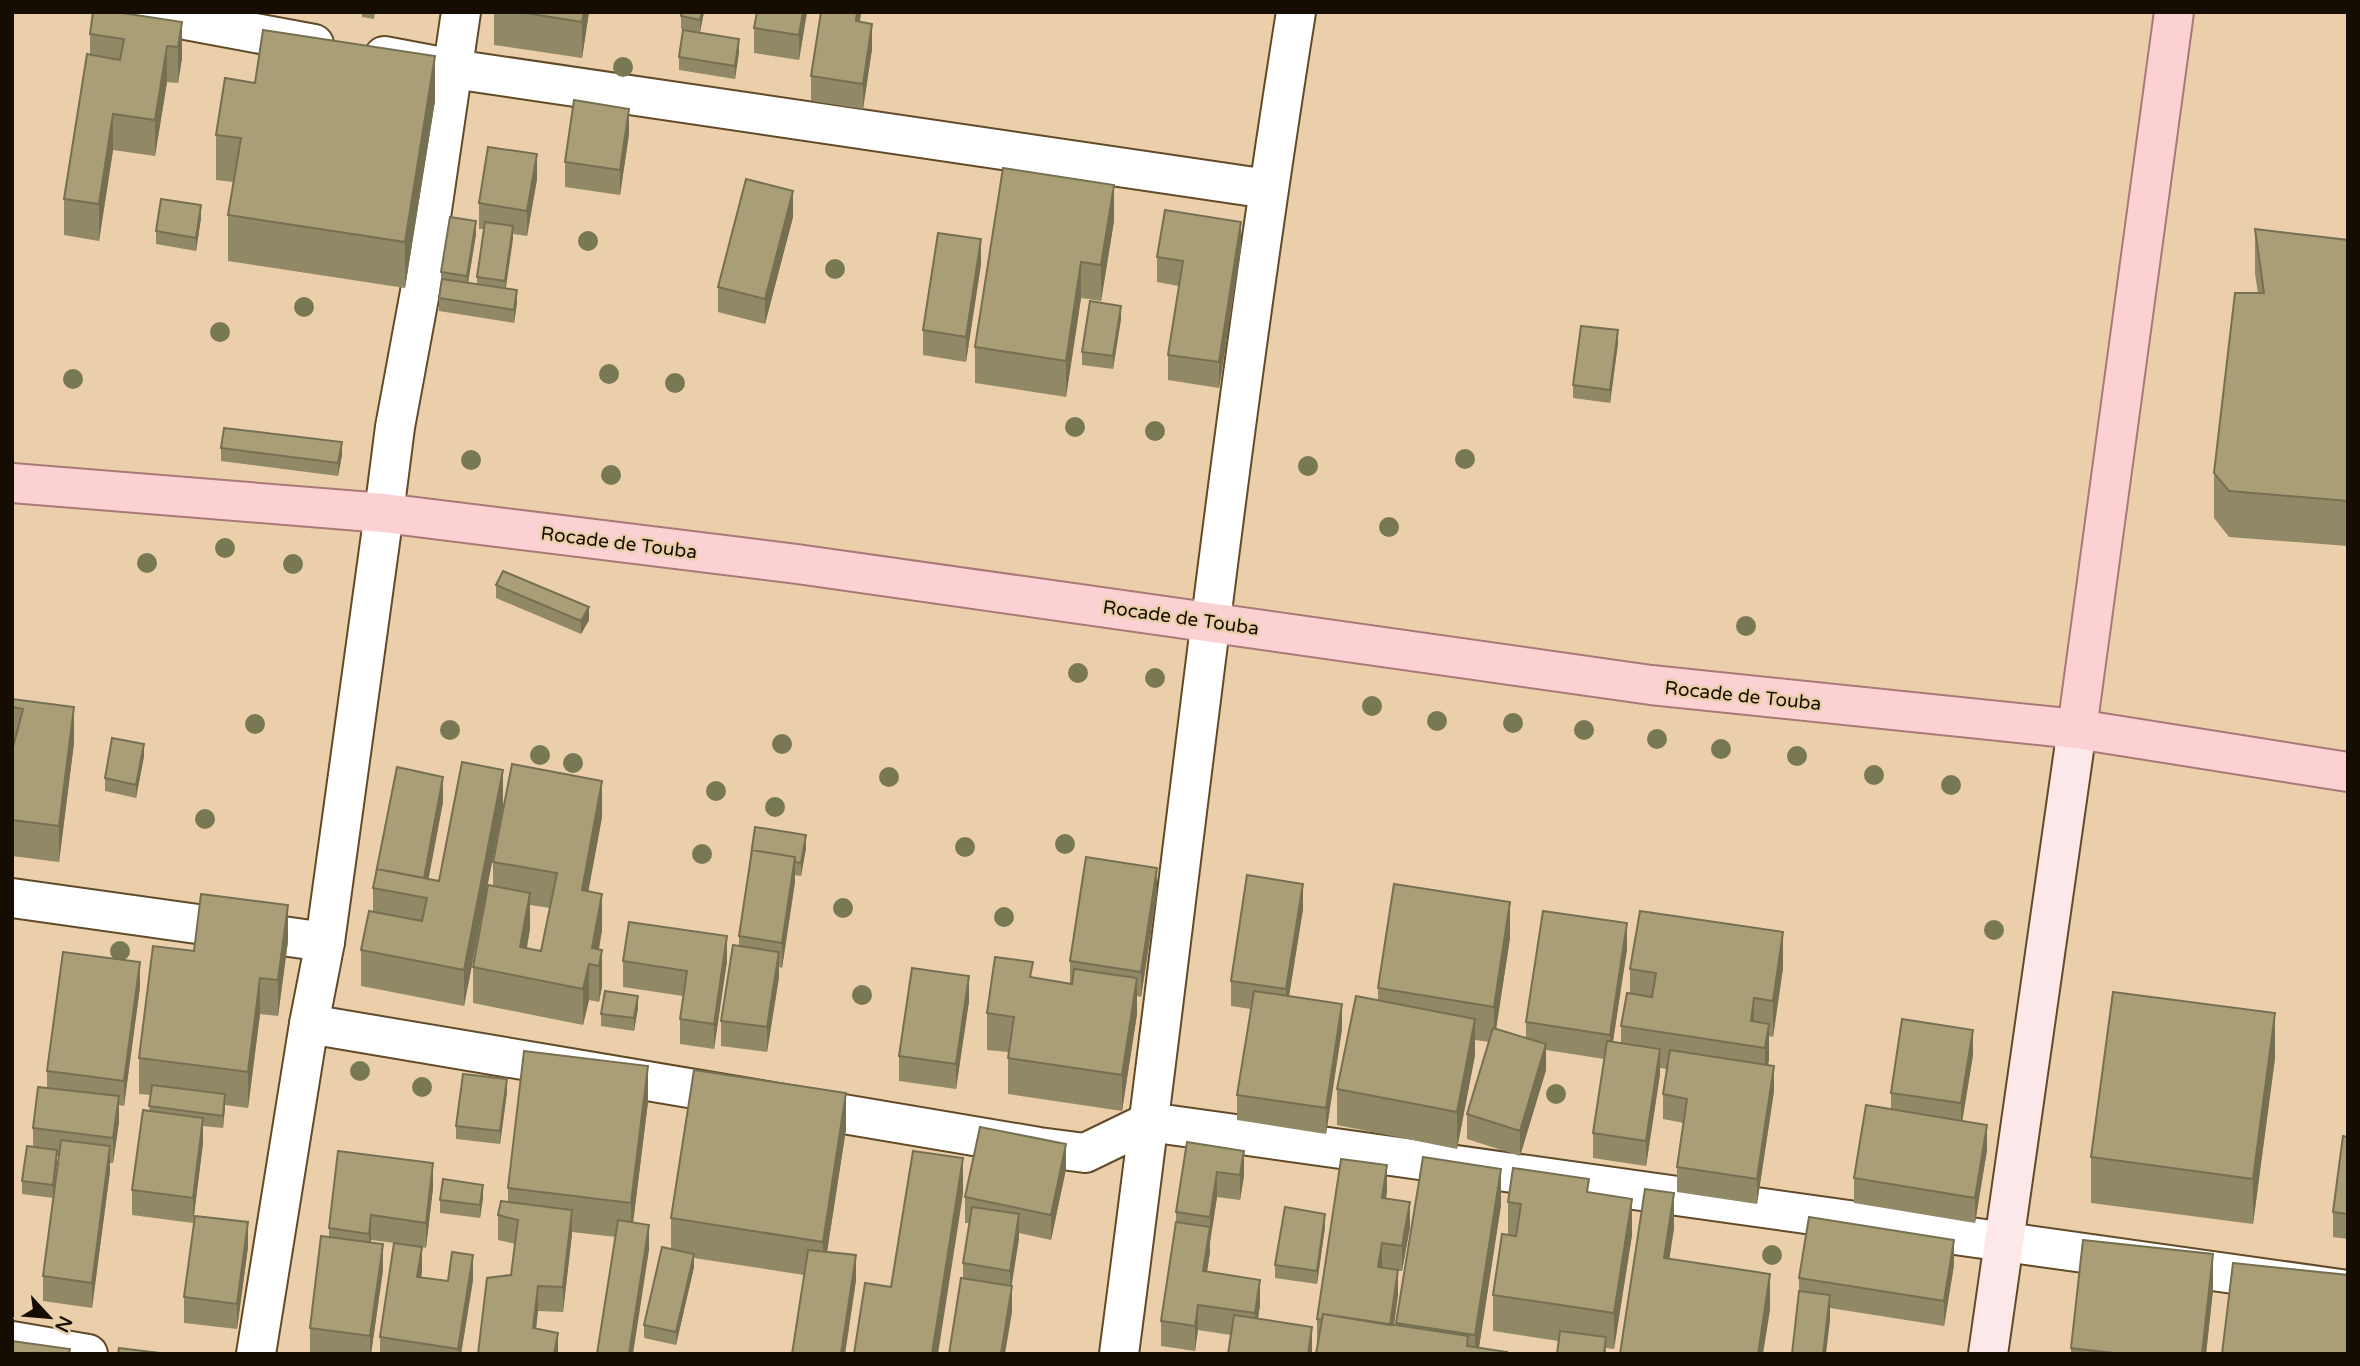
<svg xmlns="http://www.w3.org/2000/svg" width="2360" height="1366" font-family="'Varela Round',sans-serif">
<rect width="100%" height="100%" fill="#ebcfaa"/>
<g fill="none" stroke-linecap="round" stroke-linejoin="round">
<!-- minor casing -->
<g stroke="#614a28" stroke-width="42">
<path id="minor" d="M143,12L314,44
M384,56L453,69L1268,189
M384,513L395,427L420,292L461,12
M12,898L325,942
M309,1024L1039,1147L1085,1153L1149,1122L2348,1290
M12,1341L88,1354
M1119,1354C1178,907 1225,458 1296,12"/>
</g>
<!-- tertiary casing -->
<g stroke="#614a28" stroke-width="42">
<path id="tertiary" d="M256,1354L309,1024L325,942L384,513"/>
</g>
<!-- secondary casing -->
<g stroke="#614a28" stroke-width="42">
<path id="secondary" d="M1988,1354L2077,729"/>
</g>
<!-- primary casing -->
<g stroke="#aa7877" stroke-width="42">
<path id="primary" d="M12,483L384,513L797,564L1651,685L2077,729L2348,772
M2077,729L2174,12"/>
</g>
<!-- minor -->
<use href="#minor" stroke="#fff" stroke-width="38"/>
<!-- tertiary -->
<use href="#tertiary" stroke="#fff" stroke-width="38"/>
<!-- secondary -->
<use href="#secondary" stroke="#fde8e9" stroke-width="38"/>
<!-- primary -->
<use href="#primary" stroke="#fbd1d3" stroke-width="38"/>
</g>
<!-- trees -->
<g fill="#787953">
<circle cx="623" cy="67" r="10"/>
<circle cx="588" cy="241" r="10"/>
<circle cx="835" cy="269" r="10"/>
<circle cx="304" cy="307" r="10"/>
<circle cx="220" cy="332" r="10"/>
<circle cx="609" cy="374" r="10"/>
<circle cx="73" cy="379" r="10"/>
<circle cx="675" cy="383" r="10"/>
<circle cx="1075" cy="427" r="10"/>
<circle cx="1155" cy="431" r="10"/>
<circle cx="1465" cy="459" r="10"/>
<circle cx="471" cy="460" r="10"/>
<circle cx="1308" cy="466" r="10"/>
<circle cx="611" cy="475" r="10"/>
<circle cx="1389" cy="527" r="10"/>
<circle cx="225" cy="548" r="10"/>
<circle cx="147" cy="563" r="10"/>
<circle cx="293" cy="564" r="10"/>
<circle cx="1746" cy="626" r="10"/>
<circle cx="1078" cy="673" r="10"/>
<circle cx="1155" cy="678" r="10"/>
<circle cx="1372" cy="706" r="10"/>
<circle cx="1437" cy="721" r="10"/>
<circle cx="1513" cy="723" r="10"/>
<circle cx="255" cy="724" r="10"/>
<circle cx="450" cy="730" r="10"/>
<circle cx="1584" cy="730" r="10"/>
<circle cx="1657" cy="739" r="10"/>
<circle cx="782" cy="744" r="10"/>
<circle cx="1721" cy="749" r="10"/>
<circle cx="540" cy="755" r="10"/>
<circle cx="1797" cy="756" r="10"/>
<circle cx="573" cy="763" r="10"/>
<circle cx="1874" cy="775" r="10"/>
<circle cx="889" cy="777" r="10"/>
<circle cx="1951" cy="785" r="10"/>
<circle cx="716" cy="791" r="10"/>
<circle cx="775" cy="807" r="10"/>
<circle cx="205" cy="819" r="10"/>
<circle cx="1065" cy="844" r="10"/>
<circle cx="965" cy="847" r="10"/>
<circle cx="702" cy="854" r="10"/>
<circle cx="843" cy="908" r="10"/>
<circle cx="1004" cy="917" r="10"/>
<circle cx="1994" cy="930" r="10"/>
<circle cx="120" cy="951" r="10"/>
<circle cx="862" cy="995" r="10"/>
<circle cx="360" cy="1071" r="10"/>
<circle cx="422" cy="1087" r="10"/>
<circle cx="1556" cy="1094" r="10"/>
<circle cx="1772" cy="1255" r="10"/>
</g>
<!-- wall -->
<path fill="#918865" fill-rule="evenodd" d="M362,12H375L374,19L362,17Z
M494,12H589L582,58L494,45Z
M704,12L700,32L681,29V16Z
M757,12H807L799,60L754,53V28Z
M861,12L860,22L872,49L863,109L811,101V76Z
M182,22V58L178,83L167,82L155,156L113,150L99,241L64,235V199L90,55V34Z
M739,52L735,79L679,70V57Z
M255,83L435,101L405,288L228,261V215L233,182L216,180V135Z
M629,134L620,195L565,187V162Z
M537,179L527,236L513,234L505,288L517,303L514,323L439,311V298L441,282V272L476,234L468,283L477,284V277L484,229H479V203Z
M793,217L765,324L718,312V287Z
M201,218L196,251L156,244V231Z
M1114,221L1101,301L1081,298L1066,397L975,383V347Z
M2255,229L2348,240V546L2229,537L2214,518V473L2258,293L2255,274Z
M1241,247L1219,388L1168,380V355L1179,286L1157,282V257Z
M981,264L966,362L923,355V330Z
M1121,319L1113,369L1082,365V352Z
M1618,343L1610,403L1573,398V385Z
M221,448L342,455L338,476L221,461Z
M496,585L589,620L581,634L496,598Z
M12,699L74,743L59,862L12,856V751L15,743H12Z
M144,756L136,798L105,791V778Z
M443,802L428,879L439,881L503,806L464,1006L361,986V950L373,912V888Z
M602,817L588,891L602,930L599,949L602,986L599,1002L589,1000L583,1025L473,1003V967L493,886V862ZM530,905L550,908L541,951L527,948L530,929Z
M755,827L806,848L801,876L795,875V882L782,968L779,967V977L767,1052L721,1046V1021L739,946V936Z
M1157,893L1141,997L1137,996V1014L1122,1111L1008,1094V1052L987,1050V1013L1033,978L1070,984V961Z
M1303,909L1289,996L1342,1029L1326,1134L1237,1120V1095L1251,1009L1231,1006V981Z
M1510,938L1496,1029L1526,1038V1022L1627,949L1613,1042L1621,1043V1026L1630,993V969L1783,968L1773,1037L1769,1036L1768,1065L1774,1091L1757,1204L1677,1192V1167L1684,1123L1663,1119V1094L1667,1069L1660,1068V1074L1646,1166L1593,1158V1133L1604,1059L1546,1050V1070L1520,1156L1467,1139V1114L1489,1042L1475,1040V1055L1457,1149L1337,1125V1089L1378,1000V988Z
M288,941L278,1016L260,1014L248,1108L225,1105L223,1128L203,1126V1143L193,1223L132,1215V1190L149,1111L151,1095L139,1094V1058L194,951Z
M623,961H727L714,1049L680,1044V1019L683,996L623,987Z
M140,987L124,1106L119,1105V1122L113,1163H110V1171L92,1308L43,1301V1276L59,1156H57L53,1198L22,1194V1181L33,1147V1128L47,1088V1071Z
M969,1001L956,1089L899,1081V1056Z
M638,1008L634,1031L601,1026V1014Z
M1973,1055L1962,1121L1987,1150L1975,1223L1854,1203V1178L1891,1109V1093Z
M2275,1058L2253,1224L2091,1203V1157Z
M507,1092L500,1144L456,1139V1126Z
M648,1102L633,1223L649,1250L616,1237L572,1232L563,1312L538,1311L536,1329L558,1354H478L511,1275L515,1244L498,1240V1215L508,1202V1188Z
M846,1129L827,1252L856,1280L845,1354H792L804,1275L694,1258V1267L676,1345L644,1338V1325L671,1249V1218Z
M2348,1137V1239L2333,1237V1212Z
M1187,1142L1244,1176L1240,1200L1217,1197L1210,1242V1252L1207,1272L1260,1305L1258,1319L1231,1335L1198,1330L1195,1351L1161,1346V1321L1176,1225V1212Z
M1066,1169L1051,1240L1019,1233L1011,1286L1012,1312L963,1279V1263L970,1223H965V1197Z
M433,1188L426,1248L422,1247L421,1277L448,1281L473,1280L461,1354H380V1337L394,1243L371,1240V1243L383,1270L371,1354L310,1353V1328L329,1237V1228Z
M1387,1191L1386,1198L1410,1227L1402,1271H1398V1295L1394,1325L1396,1326V1323L1501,1205L1479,1347L1317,1344V1319Z
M1589,1193L1632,1235L1614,1349L1606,1348V1354L1558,1341L1493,1331V1295L1508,1235V1202Z
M483,1198L480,1218L440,1213V1200Z
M1325,1227L1317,1284L1275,1278V1265Z
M248,1247L237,1329L184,1323V1297Z
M1954,1265L1944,1326L1830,1308V1320L1799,1291V1278Z
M2213,1290L2206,1354H2071V1348Z"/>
<!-- shaded-wall -->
<path fill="#766f52" d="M584,12H589L582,58V22Z
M702,12H704L700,32V20Z
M803,12H807L799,60V35Z
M857,12H861L856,46V21Z
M182,22V58L178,83V47Z
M872,24V49L863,109V84Z
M739,39V52L735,79V66Z
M167,46V82L155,156V120Z
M435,56V101L405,288V242Z
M629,109V134L620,195V170Z
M113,114V150L99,241V204Z
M537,154V179L527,236V211Z
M1114,185V221L1101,301V265Z
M793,191V217L765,324V299Z
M201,205V218L196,251V238Z
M476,221V234L467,289V276Z
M1241,222V247L1219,388V362Z
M513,226V239L505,294V281Z
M981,239V264L966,362V337Z
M1081,262V298L1066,397V361Z
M517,290V303L514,323V310Z
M1121,306V319L1113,369V356Z
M1618,330V343L1610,403V390Z
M342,442V455L338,476V463Z
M589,607V620L581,634V621Z
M74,707V743L59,862V826Z
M144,744V756L136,798V785Z
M503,770V806L464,1006V970Z
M443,777V802L425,898L423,882Z
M602,781V817L582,926V890Z
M806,835V848L801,876V863Z
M795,857V882L782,968V943Z
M1157,868V893L1141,997V972Z
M1303,884V909L1286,1015V989Z
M530,893V929L521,976L520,947Z
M602,894V930L596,965L592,948Z
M1510,902V938L1494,1043V1007Z
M288,905V941L278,1016V980Z
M1627,923V949L1610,1060V1035Z
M1783,932V968L1773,1037V1001Z
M727,936V961L714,1049V1024Z
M602,950V986L599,1002V966Z
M779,952V977L767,1052V1027Z
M140,962V987L124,1106V1081Z
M589,964V1000L583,1025V989Z
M969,976V1001L956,1089V1064Z
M260,978V1014L248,1108V1072Z
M1137,978V1014L1122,1111V1075Z
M638,996V1008L634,1031V1018Z
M1754,998V1034L1751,1021Z
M1342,1004V1029L1326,1134V1108Z
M2275,1013V1058L2253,1224V1179Z
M1475,1019V1055L1457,1149V1112Z
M1769,1024V1060L1765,1084V1048Z
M1973,1030V1055L1961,1129V1103Z
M1546,1044V1070L1520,1156V1131Z
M1660,1049V1074L1646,1166V1141Z
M648,1066V1102L631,1239V1203Z
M1774,1066V1091L1757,1204V1179Z
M507,1079V1092L500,1144V1131Z
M846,1093V1129L823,1278V1242Z
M225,1094V1107L223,1128V1116Z
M119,1096V1122L113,1163V1138Z
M203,1118V1143L193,1223V1198Z
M1987,1125V1150L1975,1223V1198Z
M1066,1144V1169L1051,1240V1215Z
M110,1146V1171L92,1308V1283Z
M57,1150V1163L53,1198V1185Z
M1244,1151V1176L1240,1200V1175Z
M963,1158V1194L938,1354H932Z
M433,1163V1188L426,1248V1223Z
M1387,1165V1191L1382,1223V1198Z
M1501,1169V1205L1478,1354H1475V1335Z
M1217,1172V1197L1210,1242V1217Z
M483,1185V1198L480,1218V1205Z
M1674,1193V1229L1664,1294V1258Z
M1632,1199V1235L1614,1349V1313Z
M1410,1202V1227L1402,1271V1246Z
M572,1210V1235L563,1312V1287Z
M1019,1214V1239L1010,1296V1271Z
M1325,1214V1227L1317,1284V1271Z
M371,1215V1240L369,1259V1234Z
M248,1222V1247L237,1329V1304Z
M649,1225V1250L633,1354H629Z
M1210,1227V1252L1203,1297V1271Z
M1954,1240V1265L1944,1326V1301Z
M1382,1243V1268L1378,1267Z
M383,1244V1270L371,1354H370V1336Z
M422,1247V1272L417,1302V1277Z
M694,1254V1267L676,1345V1332Z
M2213,1254V1290L2206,1354H2202Z
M473,1255V1280L461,1354H458Z
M856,1255V1280L845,1354H841Z
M1398,1270V1295L1390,1354V1330Z
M1770,1274V1310L1763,1354H1758Z
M1260,1280V1305L1255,1338V1313Z
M538,1286V1311L533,1353V1328Z
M1012,1286V1312L1005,1354H1001Z
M1830,1295V1320L1826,1354H1823Z
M1198,1305V1330L1195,1351V1326Z
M1312,1327V1354H1308Z
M558,1333V1354H554Z"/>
<!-- building -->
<path fill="#a99e75" stroke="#766f52" stroke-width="2" d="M93,12H116L182,22L178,47L167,46L155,120L113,114L99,204L64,199L87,54L120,60L124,39L90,34Z
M519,12H584L582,22Z
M681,12H702L700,20L681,16Z
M757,12H803L799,35L754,28Z
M821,12H857L856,21L872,24L863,84L811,76Z
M263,30L435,56L405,242L228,215L241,138L216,135L225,78L255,83Z
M683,30L739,39L735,66L679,57Z
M574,100L629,109L620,170L565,162Z
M488,147L537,154L527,211L479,203Z
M1003,168L1114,185L1101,265L1081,262L1066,361L975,347Z
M746,179L793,191L765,299L718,287Z
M161,199L201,205L196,238L156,231Z
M1165,210L1241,222L1219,362L1168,355L1183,261L1157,257Z
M450,217L476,221L467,276L441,272Z
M485,222L513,226L505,281L477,277Z
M2255,229L2348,240V501L2229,491L2214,473L2235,293H2264Z
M938,233L981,239L966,337L923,330Z
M442,279L517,290L514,310L439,298Z
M1090,301L1121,306L1113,356L1082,352Z
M1581,326L1618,330L1610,390L1573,385Z
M224,428L342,442L338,463L221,448Z
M503,571L589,607L581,621L496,585Z
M12,699L74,707L59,826L12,820V751L23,709L12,707Z
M112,738L144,744L136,785L105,778Z
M462,762L503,770L464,970L361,950L369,911L422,921L427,898L373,888L377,869L439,881Z
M512,764L602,781L582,890L602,894L592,948L602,950L599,966L589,964L583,989L473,967L488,885L530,893L520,947L541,951L557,873L493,862Z
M397,767L443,777L424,878L377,869L376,873Z
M755,827L806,835L801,863L795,862V857L752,850L751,855Z
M752,850L795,857L782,943L739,936Z
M1086,857L1157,868L1141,972L1070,961Z
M1247,875L1303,884L1286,989L1231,981Z
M1394,884L1510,902L1494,1007L1378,988Z
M201,894L288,905L278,980L260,978L248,1072L139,1058L153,946L194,951Z
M1543,911L1627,923L1610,1035L1526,1022Z
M1640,911L1783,932L1773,1001L1754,998L1751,1021L1769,1024L1765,1048L1621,1026L1627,993L1652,997L1656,973L1630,969Z
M629,922L727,936L714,1024L680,1019L687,971L623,961Z
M733,945L779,952L767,1027L721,1021Z
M63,952L140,962L124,1081L47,1071Z
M995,957L1033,962L1030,977L1072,984L1074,969L1137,978L1122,1075L1008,1058L1014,1017L987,1013Z
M912,968L969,976L956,1064L899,1056Z
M605,991L638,996L634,1018L601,1014Z
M1254,991L1342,1004L1326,1108L1237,1095Z
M2113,992L2275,1013L2253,1179L2091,1157Z
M1356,996L1475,1019L1457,1112L1337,1089Z
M1902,1019L1973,1030L1961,1103L1891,1093Z
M1493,1028L1546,1044L1520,1131L1467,1114Z
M1607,1041L1660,1049L1646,1141L1593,1133Z
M1670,1050L1774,1066L1757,1179L1677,1167L1687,1099L1663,1094Z
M524,1051L648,1066L631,1203L508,1188Z
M694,1070L846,1093L823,1242L671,1218Z
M463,1074L507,1079L500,1131L456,1126Z
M152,1085L225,1094L223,1116L149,1106Z
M38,1087L119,1096L113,1138L33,1128Z
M1866,1105L1987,1125L1975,1198L1854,1178Z
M143,1110L203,1118L193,1198L132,1190Z
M980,1127L1066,1144L1051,1215L965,1197Z
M2343,1136L2348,1137V1214L2333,1212Z
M61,1140L110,1146L92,1283L43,1276Z
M1187,1142L1244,1151L1240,1175L1217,1172L1210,1217L1176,1212Z
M27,1146L57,1150L53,1185L22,1181Z
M338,1151L433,1163L426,1223L371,1215L369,1234L329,1228Z
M913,1151L963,1158L932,1354H854L865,1283L891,1287Z
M1423,1157L1501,1169L1475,1335L1396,1323Z
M1341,1159L1387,1165L1382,1198L1410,1202L1402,1246L1382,1243L1378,1267L1398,1270L1390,1325L1323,1314L1322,1320L1317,1319Z
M1513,1168L1589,1179L1587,1192L1632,1199L1614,1313L1493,1295L1502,1234L1516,1236L1521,1204L1508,1202Z
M443,1179L483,1185L480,1205L440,1200Z
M1645,1189L1674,1193L1664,1258L1770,1274L1758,1354H1620Z
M501,1201L572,1210L563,1287L538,1286L533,1328L558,1333L554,1354H478L487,1278L511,1275L518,1220L498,1215Z
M972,1207L1019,1214L1010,1271L963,1263Z
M1285,1207L1325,1214L1317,1271L1275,1265Z
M195,1216L248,1222L237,1304L184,1297Z
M1809,1217L1954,1240L1944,1301L1799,1278Z
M618,1220L649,1225L629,1354H597Z
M1176,1222L1210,1227L1203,1271L1260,1280L1255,1313L1198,1305L1195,1326L1161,1321Z
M321,1236L383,1244L370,1336L310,1328Z
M2083,1240L2213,1254L2202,1354H2122L2071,1348Z
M394,1243L422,1247L417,1277L448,1281L452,1252L473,1255L458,1349L380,1337Z
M662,1247L694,1254L676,1332L644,1325Z
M808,1250L856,1255L841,1354H792Z
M2233,1263L2348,1275V1354H2222Z
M961,1278L1012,1286L1001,1354H949Z
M1799,1291L1830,1295L1823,1354H1792Z
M1323,1314L1468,1336L1467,1346L1507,1352L1506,1354H1316Z
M1234,1315L1312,1327L1308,1354H1228Z
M1560,1331L1606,1337L1604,1354H1557Z
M12,1341L70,1349L69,1354H12Z
M119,1348L168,1354H118Z"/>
<g text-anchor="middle" stroke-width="5" stroke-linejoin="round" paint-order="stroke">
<!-- street labels -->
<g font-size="19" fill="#160d02" stroke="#ebcfaa">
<text transform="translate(619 542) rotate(7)" y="7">Rocade de Touba</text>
<text transform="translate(1181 617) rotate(8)" y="7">Rocade de Touba</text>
<text transform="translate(1743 695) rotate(6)" y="7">Rocade de Touba</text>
</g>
</g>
<!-- border -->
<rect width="2360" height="1366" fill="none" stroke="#160d02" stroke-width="28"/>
<!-- north arrow -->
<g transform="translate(49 1317) rotate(116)" stroke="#ebcfaa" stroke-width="5" paint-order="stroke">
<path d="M0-5L12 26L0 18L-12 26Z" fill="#160d02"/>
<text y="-10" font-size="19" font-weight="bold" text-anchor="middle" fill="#160d02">N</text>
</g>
</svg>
